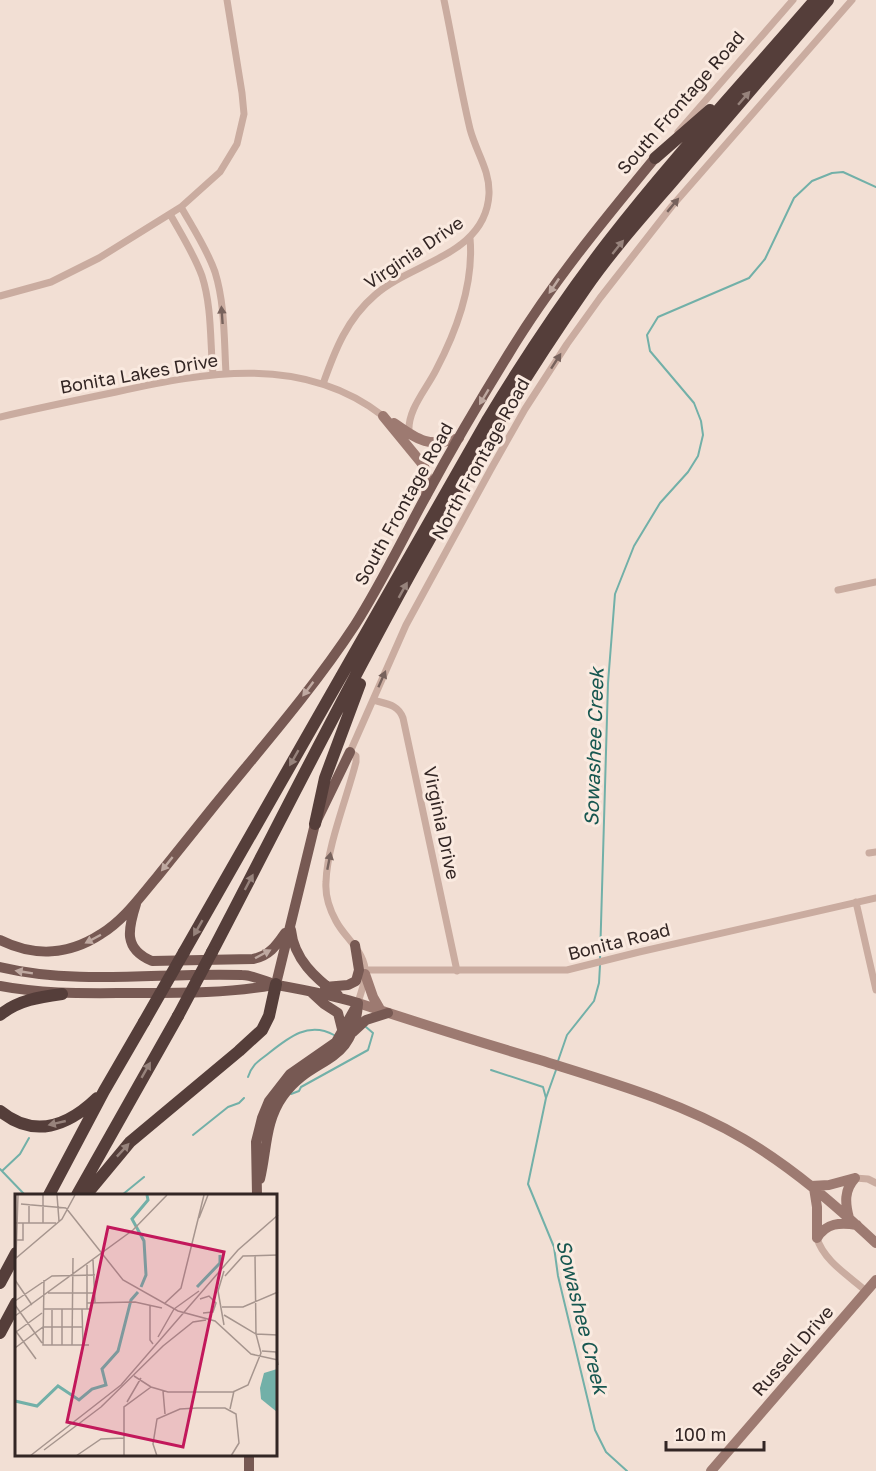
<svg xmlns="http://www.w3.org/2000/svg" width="876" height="1471" font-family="'Golos Text',sans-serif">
<rect width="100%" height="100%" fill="#f2dfd4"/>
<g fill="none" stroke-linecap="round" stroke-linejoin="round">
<!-- stream -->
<path stroke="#72b0a8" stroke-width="2" d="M600,959L608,683L615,594L634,546L660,503L688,472L698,456L703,435L701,421L694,403L650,351L647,335L658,317L749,278L765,259L794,198L812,181L832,173L843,172L876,187
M558,1061L567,1035L594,1001L599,983L600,965
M491,1070L543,1087L546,1098
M556,1070L546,1098L528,1184L554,1247L558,1276L595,1430L606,1452L627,1471
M248,1077C252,1064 259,1061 269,1053C289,1037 309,1021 334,1035
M291,1094L299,1091L301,1087L368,1050L373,1033L366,1027
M193,1135L228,1107L239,1103L244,1098
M0,1169L25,1195
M2,1171L20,1154L29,1138
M122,1195L144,1177
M16,1385V1401"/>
<!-- street -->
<path stroke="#caaca0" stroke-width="7" d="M678,132L793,0
M181,207C193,228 207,249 215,272C225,304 224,340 226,373
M170,214C181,234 194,254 202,276C212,307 210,342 213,374
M0,296L51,282L99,258L181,207L220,172L237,144L244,114L242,93L227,0
M323,384C335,350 347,319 375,295C412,262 486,255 489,194C490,170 476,152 470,129C460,87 453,43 444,0
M0,417C39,408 77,400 116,392C207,372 303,354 383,416
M409,433C407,410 426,390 436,370C457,330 474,283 470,238
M838,590L876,582
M373,700C386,704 398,704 403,718L457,971
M869,853L876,852
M856,902L876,990
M365,970H567L639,952L876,898
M358,1003C360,995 364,985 365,977C368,953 346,940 336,921C330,910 325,895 326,882C327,846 347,798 356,762V756L350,752L406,625L491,469L525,409L567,344L600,298L672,206L852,0
M855,1178L868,1179L876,1183
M817,1238C823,1260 849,1276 866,1291"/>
<!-- secondary -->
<path stroke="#9d7a71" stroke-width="10" d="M383,416L424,466L427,477L426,496
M394,423C418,440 428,448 459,438
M365,974L373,997L381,1011
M358,1003C419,1023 479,1042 540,1060C610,1082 681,1102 744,1139C793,1168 835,1205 876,1243
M811,1186L829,1185L855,1178
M814,1188L817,1207V1238
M849,1218C845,1203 844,1190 855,1178
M817,1238C826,1223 840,1222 857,1225
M711,1471L876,1280"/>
<!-- primary -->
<path stroke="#775953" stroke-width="10" d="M136,904C128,929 123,949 152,961L253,959C269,956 276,946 285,933
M291,930C294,959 315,978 338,995
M0,940C34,957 69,955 101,934C124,920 140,897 157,877C176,853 195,830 214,806C262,747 313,689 355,625C381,584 402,540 425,498C451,450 479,402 508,355C551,284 603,221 655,158
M0,967C80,986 162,972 242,975C254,975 266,982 277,985C305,990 331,995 358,1003
M276,984L315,824L350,752
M0,986C46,995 92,993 139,993C184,993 229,993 273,985
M325,987L348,985L356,981L359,970L355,945
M311,992L324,1004L338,1013L343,1033
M353,1032L366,1020L388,1013
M260,1179C267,1150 265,1121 283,1096C313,1054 353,1068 358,1004
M257,1195L256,1142L262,1118L269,1101L290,1074L336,1042L358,1003
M249,1471V1454"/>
<!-- highway -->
<path stroke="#553e3a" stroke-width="12" d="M655,158L710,110
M315,824L325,778L360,684
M184,952L488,419C525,358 564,299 608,242C673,158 746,80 815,0
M212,952C329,728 440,497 585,289C614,247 650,208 683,169C731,113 780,56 828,0
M0,1015C18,1000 40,997 62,994
M0,1111C34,1139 68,1126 97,1098
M49,1195L104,1091L144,1022
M77,1195L178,1016
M86,1195L130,1142L239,1051L262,1030L269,1016L276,984
M0,1283L16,1253
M0,1333L16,1303"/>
<!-- highway-bridge -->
<path stroke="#553e3a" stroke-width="12" d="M178,1016L212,952
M144,1022L184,952"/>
</g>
<!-- one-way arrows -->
<defs><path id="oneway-solid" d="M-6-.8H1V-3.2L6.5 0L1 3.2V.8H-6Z" transform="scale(1.5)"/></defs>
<g fill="#97837c">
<use href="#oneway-solid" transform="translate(744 98) rotate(-49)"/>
<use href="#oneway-solid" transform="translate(618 247) rotate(-51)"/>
<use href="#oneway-solid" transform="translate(403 590) rotate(-61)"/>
<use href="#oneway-solid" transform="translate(294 758) rotate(120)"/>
<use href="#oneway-solid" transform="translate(249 882) rotate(-62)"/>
<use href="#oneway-solid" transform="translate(198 928) rotate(120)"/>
<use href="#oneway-solid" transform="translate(146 1070) rotate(-60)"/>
<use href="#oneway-solid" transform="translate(57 1123) rotate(167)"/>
<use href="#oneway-solid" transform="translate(123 1150) rotate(-47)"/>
</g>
<g fill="#77625c">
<use href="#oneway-solid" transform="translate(673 205) rotate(-50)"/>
<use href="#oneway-solid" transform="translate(222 315) rotate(-94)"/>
<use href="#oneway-solid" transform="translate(556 361) rotate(-57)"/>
<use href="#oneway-solid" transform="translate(382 679) rotate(-66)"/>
<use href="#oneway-solid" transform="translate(329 861) rotate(-79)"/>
</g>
<g fill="#bfa9a1">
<use href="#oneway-solid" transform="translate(554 286) rotate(124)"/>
<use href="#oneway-solid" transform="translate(484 397) rotate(121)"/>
<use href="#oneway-solid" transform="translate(308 689) rotate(127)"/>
<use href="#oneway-solid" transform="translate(167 864) rotate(129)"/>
<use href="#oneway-solid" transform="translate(93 939) rotate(152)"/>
<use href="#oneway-solid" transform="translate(263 954) rotate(-28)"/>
<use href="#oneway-solid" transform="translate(24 972) rotate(-171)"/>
</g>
<g text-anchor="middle" stroke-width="6" stroke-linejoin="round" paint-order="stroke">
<!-- street labels -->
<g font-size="18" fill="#332624" stroke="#faeae0">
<text transform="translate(681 103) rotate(-49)" y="6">South Frontage Road</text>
<text transform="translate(414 253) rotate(-34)" y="6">Virginia Drive</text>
<text transform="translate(139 374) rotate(-10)" y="6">Bonita Lakes Drive</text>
<text transform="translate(481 459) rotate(-61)" y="6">North Frontage Road</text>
<text transform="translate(404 504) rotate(-61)" y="6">South Frontage Road</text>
<text transform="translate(441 823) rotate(78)" y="6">Virginia Drive</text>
<text transform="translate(619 942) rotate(-14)" y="6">Bonita Road</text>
<text transform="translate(793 1351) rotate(-49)" y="6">Russell Drive</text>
</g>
<!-- water labels -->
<g font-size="20" font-style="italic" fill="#175750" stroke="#faeae0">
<text transform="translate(594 747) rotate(-88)" y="7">Sowashee Creek</text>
<text transform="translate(582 1317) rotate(76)" y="7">Sowashee Creek</text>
</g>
</g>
<!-- overview -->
<g transform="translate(15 1194)">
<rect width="262" height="262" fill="#f2dfd4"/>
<path d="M262,175H263L262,218L246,205L245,194L249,179Z" fill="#72b0a8"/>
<path fill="none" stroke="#72b0a8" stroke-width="3" d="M126,93L131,81L129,47L117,25L133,6L132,1M182,93L205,69V61M0,207L22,212L43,192L64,206L77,195L91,191L87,175L103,157L116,106L123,98"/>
<path fill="none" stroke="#a6958e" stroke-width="1.5" d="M42,1L44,27M6,10L51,14M14,10V29M51,14L108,86L163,117L200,127L236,160L263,166M184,24L193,1M1,29H41M28,29V1M0,46H8V29M1,63L3,1M0,65L47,25L60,1M78,66L80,109M209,77L203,97L209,131M210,82L228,62L263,61M0,86L17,111M29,86L28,151H74M33,99H80M185,105L194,102L201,109L198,118L188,119M0,107L37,82L80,81M72,109L120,108L147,114M149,110L166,94L189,1M0,111L27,149M135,111V146L138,150M207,113H228L263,98M29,115H77M47,115V151M67,115L68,151M72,115V71M159,115L184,97M209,121L241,140L263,141M0,122L118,36L152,1M0,136L21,165M1,138L27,119M143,143L159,115M37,151V116M57,151L58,64M0,154L28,133H67M247,157L261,158L263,171M119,182L136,193L153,198H218L233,191L246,159L241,140L240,61M148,197L150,220M112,208L126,184M86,213L148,152L178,128L191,126M215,215L219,197M29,256L86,213M15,262L106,191L223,56L263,21M61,262L86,245L109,244M109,262V213L136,193M142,262L138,250L142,225L165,215L182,214H210L221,220L224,249L216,262"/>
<path fill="#c2185b" fill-opacity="0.15" stroke="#c2185b" stroke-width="3" d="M93,33L209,58L168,253L52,228Z"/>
<rect width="262" height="262" fill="none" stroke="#332624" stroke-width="3"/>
</g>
<!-- scale -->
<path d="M666 1441v9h98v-9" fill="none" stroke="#332624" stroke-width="3"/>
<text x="675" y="1441" font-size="18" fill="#332624" stroke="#faeae0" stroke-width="4.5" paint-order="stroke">100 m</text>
</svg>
